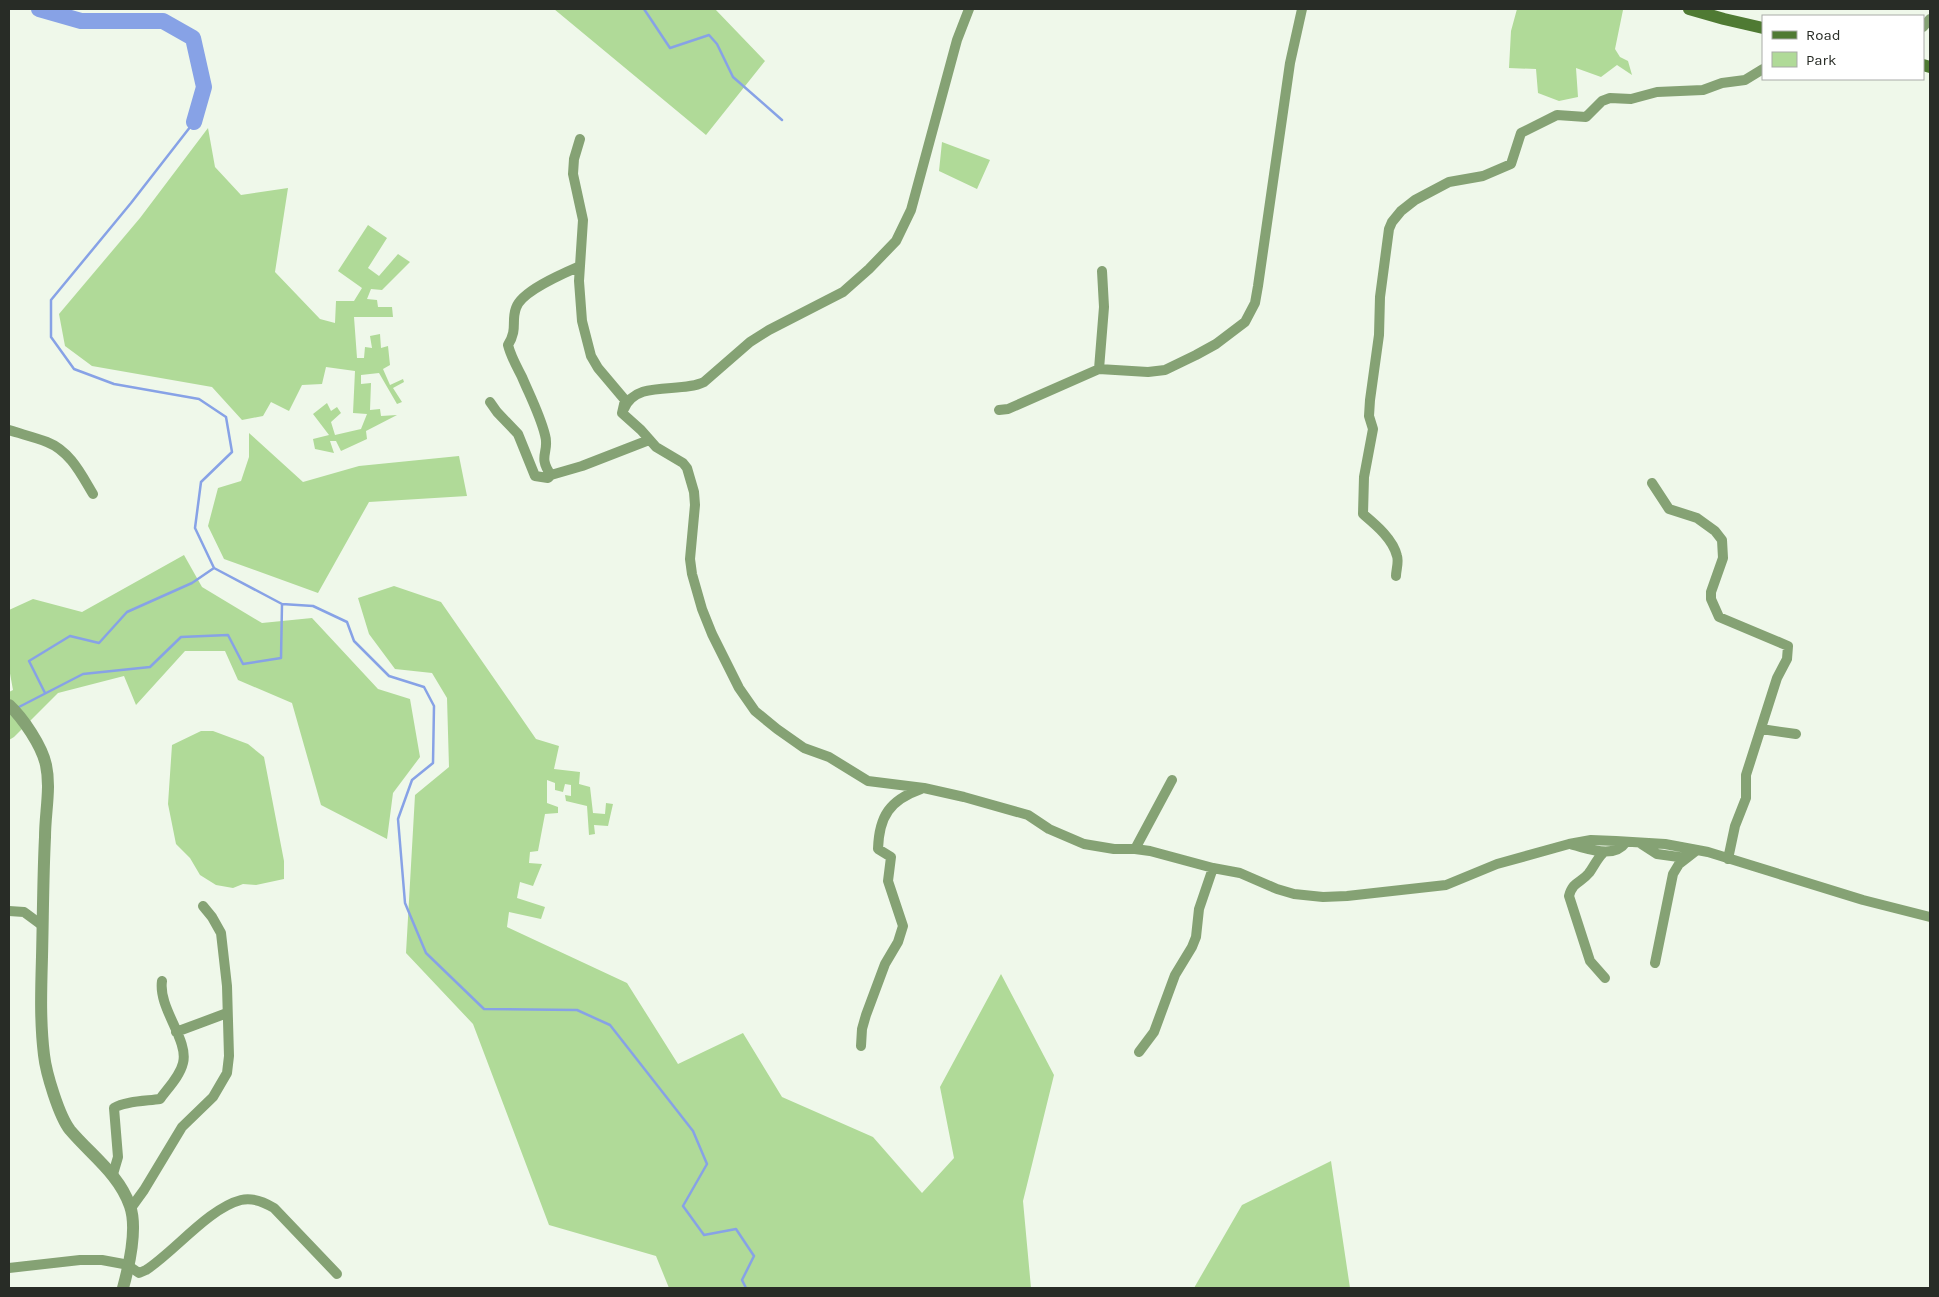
<svg xmlns="http://www.w3.org/2000/svg" width="1939" height="1297" font-family="Karla,sans-serif">
<rect width="100%" height="100%" fill="#eff8ea"/>
<!-- green -->
<path fill="#b0da98" d="M554,9H715L765,61L706,135Z
M1517,9H1618L1623,10L1615,49L1620,57L1628,61L1632,75L1617,65L1601,77L1576,68L1578,97L1559,101L1538,93L1536,69L1509,68L1511,31Z
M208,128L215,167L241,195L288,188L275,272L320,319L335,323L336,301H354L362,288L338,271L368,225L387,238L368,268L379,276L398,254L410,262L382,290L371,289L367,299L377,300L378,307H392L393,317H354L357,358H364L365,347L372,348L370,336L380,334L381,348L388,346L390,365L383,369L390,385L403,379L404,382L393,388L402,402L397,404L379,373L361,375V384L371,383L370,410L380,409L381,416L397,415L366,431L367,439L341,451L336,441H330L334,453L315,449L313,439L329,435L313,414L327,403L331,411L337,407L341,413L331,422L335,435L361,429L367,414L353,413L355,371L326,367L322,384L302,385L289,411L271,402L263,416L242,420L212,387L92,366L65,346L59,314L140,218Z
M942,142L990,160L977,189L939,171Z
M249,433L303,482L359,466L459,456L467,496L369,502L318,593L224,559L208,526L218,488L241,481L249,457Z
M184,555L202,587L262,623L312,618L378,689L410,699L420,757L393,793L387,839L321,805L292,703L238,680L225,651H185L136,705L124,676L58,693L14,737L9,740V692L13,690L9,668V610L33,599L82,612Z
M394,586L441,602L536,739L559,746L554,769L580,772L579,784L590,787L593,813L605,814L606,803L613,804L608,826L594,825L595,834L589,835L587,806L566,801L565,795L571,796V785L565,784L563,792L555,790V783L547,780V803L558,807V813L545,814L538,851L530,852L529,863L542,864L533,886L520,882L517,898L545,907L541,919L509,912L507,927L627,983L678,1064L743,1033L782,1097L873,1137L922,1193L954,1158L940,1087L1001,974L1054,1075L1023,1201L1031,1288H669L656,1256L549,1225L473,1024L406,953L415,795L449,767L447,698L432,673L395,669L369,634L358,598Z
M201,731H213L248,744L264,757L284,861V879L256,885L243,884L233,888L216,885L200,875L190,858L176,844L168,804L172,745Z
M1331,1161L1350,1288H1194L1242,1205Z"/>
<g fill="none" stroke-linecap="round" stroke-linejoin="round">
<!-- stream -->
<path stroke="#87a2e6" stroke-width="2.5" d="M644,9L670,48L709,35L717,44L733,77L782,120
M194,122L131,203L51,300V337L74,369L114,384L199,399L226,417L232,452L201,482L195,528L214,568L282,604L313,606L347,622L354,641L389,676L424,687L434,706L433,763L412,780L398,819L405,903L426,953L484,1009L577,1010L610,1025L693,1131L707,1164L683,1206L704,1235L736,1229L754,1256L742,1280L746,1288
M45,693L29,661L70,636L99,643L127,612L192,583L214,568
M17,708L83,674L150,667L181,637L228,635L243,664L281,658L282,604"/>
<!-- river -->
<path stroke="#87a2e6" stroke-width="16" d="M39,9L81,21H163L193,38L204,87L194,122"/>
<!-- minor -->
<path stroke="#85a274" stroke-width="10" d="M1923,27L1930,19
M580,139L574,159L573,174L583,220L579,281L582,321L591,356L598,368L625,400L622,413L641,430L656,447L683,463L687,468L694,492L695,505L690,559L692,574L702,609L712,634L739,688L755,711L777,729L804,748L829,757L868,781L924,788L964,797L1028,815L1049,829L1084,844L1114,849H1135L1150,851L1213,868L1240,873L1277,889L1294,894L1323,897L1347,896L1446,885L1497,864L1569,844L1591,840L1616,841L1665,844L1708,852L1863,900L1930,917
M1099,369L1104,307L1102,271
M490,402L497,412L518,434L535,476L548,478L551,475C537,456 550,452 545,435C540,415 530,396 522,377C517,367 511,357 508,345C518,329 511,322 516,308C521,291 564,273 580,266
M624,409C636,379 680,394 704,382L750,342L769,330L843,292L869,269L896,241L911,210L957,40L969,9
M999,410L1008,409L1099,369L1148,372L1165,370L1196,355L1216,344L1245,322L1255,303L1258,286L1290,63L1302,9
M9,430C21,434 34,437 47,442C70,451 81,474 93,494
M551,475L582,466L649,440
M1652,483L1669,509L1697,518L1715,531L1722,540L1723,558L1711,592V599L1719,617L1788,646L1787,659L1777,678L1746,775V798L1735,826L1728,859
M1396,576C1396,570 1399,562 1397,556C1393,539 1376,525 1363,514L1364,477L1373,429L1369,416L1370,400L1379,335L1380,297L1389,229L1392,222L1401,211L1415,200L1449,182L1483,176L1511,164L1521,133L1557,115L1586,117L1602,101L1610,98L1631,99L1657,92L1703,90L1722,83L1745,80L1763,69
M1761,729L1796,734
M1640,843L1657,854L1686,858
M1573,845C1590,849 1614,859 1626,842
M1135,849L1172,780
M1603,853C1597,859 1594,866 1589,873C1581,883 1573,881 1569,896L1590,961L1605,978
M9,911L24,912L43,926
M1655,963L1673,874L1679,864L1697,850
M176,1032L227,1013
M861,1046L862,1029L866,1015L885,964L898,942L903,926L888,881L891,857L878,849C879,816 890,800 921,789
M1139,1052L1154,1032L1175,975L1192,947L1196,937L1199,909L1213,868
M113,1174L118,1157L114,1108C125,1101 147,1101 160,1099C168,1088 180,1076 183,1063C189,1040 158,1008 162,981
M131,1208L144,1190L182,1127L213,1097L227,1073L229,1056L227,986L221,933L212,917L203,906
M128,1265L126,1264L139,1273L146,1270C174,1252 209,1208 241,1200C253,1197 264,1202 274,1208L337,1274
M9,1268L80,1260H102L129,1265"/>
<!-- tertiary -->
<path stroke="#85a274" stroke-width="12" d="M9,705C23,718 42,746 46,765C51,788 45,813 45,837C43,877 43,917 42,957C41,991 40,1022 44,1055C46,1073 59,1116 70,1130C91,1155 119,1174 130,1206C138,1229 129,1266 123,1288"/>
<!-- secondary -->
<path stroke="#4f7a33" stroke-width="12" d="M1689,9L1724,19L1763,28
M1923,65L1930,67"/>
</g>
<!-- border -->
<rect width="1939" height="1297" fill="none" stroke="#282c26" stroke-width="20"/>
<!-- legend -->
<rect x="1762" y="15" width="162" height="65" fill="#ffffff" stroke="#a9aba8"/>
<rect x="1772" y="31" width="25" height="8" fill="#4f7a33" stroke="#a9aba8"/>
<text x="1806" y="40" font-size="15" fill="#282c26">Road</text>
<rect x="1772" y="52" width="25" height="15" fill="#b0da98" stroke="#a9aba8"/>
<text x="1806" y="65" font-size="15" fill="#282c26">Park</text>
</svg>
